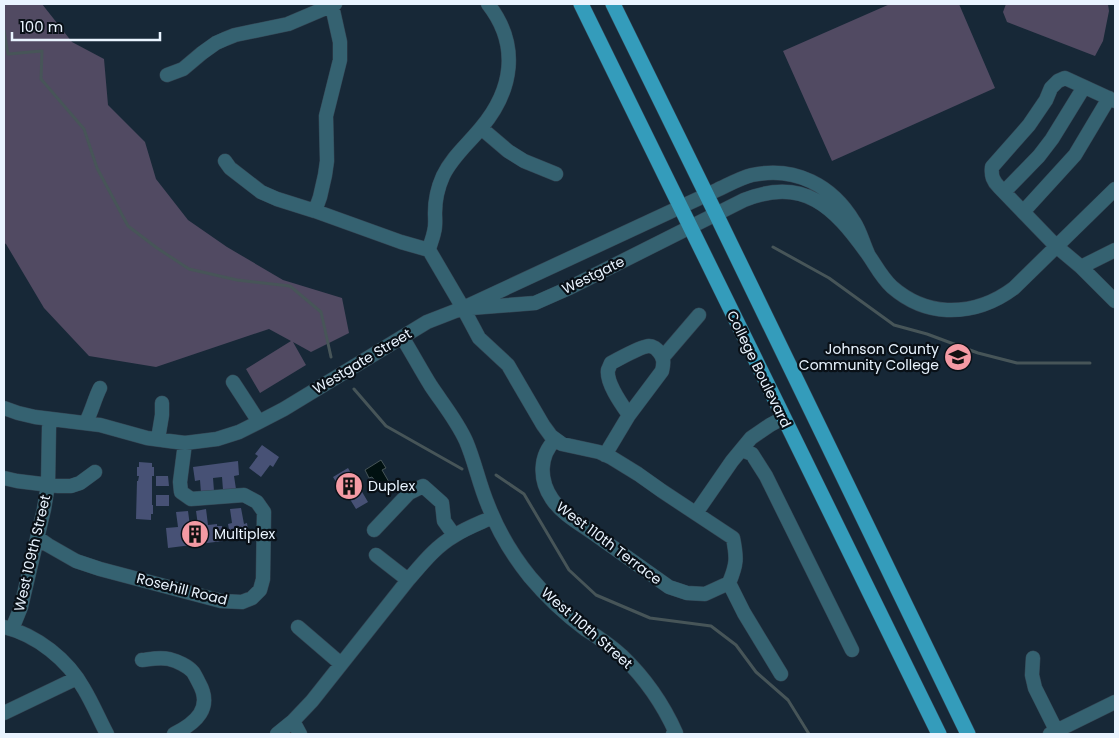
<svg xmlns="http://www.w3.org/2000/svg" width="1119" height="738" font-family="Poppins,sans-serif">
<rect width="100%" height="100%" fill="#172837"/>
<!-- green -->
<path fill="#514a62" d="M4,4H42L72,42L104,59L108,105L145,142L156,179L188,220L227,247L283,280L342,298L349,333L311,352L293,342L306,365L260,393L246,369L291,341L269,329L156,367L89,356L44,308L6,244L4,243Z
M890,4H959L995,88L832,161L783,51Z
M1006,4H1108L1109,11L1103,41L1095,56L1007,22L1003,12Z"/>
<!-- water -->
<path fill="#011111" stroke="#475558" d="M381,460L386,468L382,470L389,482L380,487L372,477L369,478L365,470Z"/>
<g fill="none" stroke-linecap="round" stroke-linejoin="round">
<!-- stream -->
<path stroke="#475558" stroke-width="3" d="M4,31L8,54L42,51L41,79L84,129L97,168L128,226L157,248L189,269L237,280L290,286L321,312L331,357
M773,247L829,278L894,325L927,334L978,353L1017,363H1090
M354,389L386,426L462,469
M496,475L524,494L569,570L596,595L650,618L711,626L736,645L756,672L788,700L809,734"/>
</g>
<!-- building -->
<path fill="#475175" d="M262,445L279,457L273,467L270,465L261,477L249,468L258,456L255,454Z
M238,461L239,475L234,476L236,489L223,490L222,477L213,478L214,491L201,493L200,480L195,481L193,467Z
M139,462L152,463V467H154V476H152V505H153V514H151V520L136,519L137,481H138L139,476H137V467H139Z
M348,468L368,502L356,509L348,496L346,498L333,477Z
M156,476H168L169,486H156Z
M156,495H169V506H156Z
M241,508L244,524L247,523L249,538L231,541L228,524L232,523L230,509Z
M206,509L208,525L217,524V526H222L223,541L168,548L166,528L178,527L176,512L188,511L190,526L198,525L196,511Z"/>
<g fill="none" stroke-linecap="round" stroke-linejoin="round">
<!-- minor casing -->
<g stroke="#344553" stroke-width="15">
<path id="minor" d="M167,75L183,69L202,53L216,43L225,39L235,35L288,24L335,4
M1115,101L1065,78L1058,81L1051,88L1046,100L1029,125L992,167C991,176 993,181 999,187L1056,246L1081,267L1115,301
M481,128L508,151L524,161L556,174
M225,161L230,168L261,192L277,199L315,211L401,242L429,250L463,308L479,338L508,365L543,425L551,436L562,444L599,452L612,458L638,474L662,491L733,538C737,558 737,564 729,583L705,594L687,593L669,587C644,569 618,551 593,533C579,523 562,514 552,499C539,480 539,456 555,440
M1004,192L1039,156L1052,139L1084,87
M315,211L320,197L325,175L327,161L326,116L340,60V42L332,6
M1023,212L1075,155L1109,98
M429,250C430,244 433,238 434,232C436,226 435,219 435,213C435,200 438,187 443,176C452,157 468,144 481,128C513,90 520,45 488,4
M1081,267L1115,250
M471,308L535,303L569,288L744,200C804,176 834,207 867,253C875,264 881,277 892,287C907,300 926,309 947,310C972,311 994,303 1014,288L1115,189
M402,337C412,353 421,370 431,386C443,404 457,421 466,441C475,462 479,484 488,505C498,531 513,556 530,577C546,596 565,614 585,629C598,637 611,646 622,656C645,678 663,704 676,733L673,734
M663,357L699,315
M233,382L259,422
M4,408L18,413L35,417L100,425L147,438L169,441L185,443L217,439L239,432L259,422L284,409L427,322L463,308L717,190C728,185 740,178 752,175C795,166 832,185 854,222C860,231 863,243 868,254
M86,422C92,411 94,400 100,388
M158,439L162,415V403
M742,450L752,454L766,476L852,650
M605,455L629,415C622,405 606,383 608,370C609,368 610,365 611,363C619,359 641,346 649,346C653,346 657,349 659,352C664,358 664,363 662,371L629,415
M4,478L17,481L58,486H71L80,483L95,472
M696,513L732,461L751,438L770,425L783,418
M374,530L409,493L423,486L442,503L444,521L454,535
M38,538L48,545L76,561L100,569L221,601L242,602L252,598L260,590L263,579L264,512L257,502L244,495L191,499L181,492L180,482L185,443
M376,555L408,580
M729,583L744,613L781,674
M4,627C37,635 68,660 84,689C93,704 99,719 107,734
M298,627L341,664
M12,629L21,607L44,509L48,485L49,428L50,419
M1033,658L1032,675L1035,688L1058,734
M142,660C151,659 160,657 169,659C177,661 188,666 193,672C195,675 197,679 199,683C213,708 196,723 174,734
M4,713L77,678
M293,721L300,734
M277,734L293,721L312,701L408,580C422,564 435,547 454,536C466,528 480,523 493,517
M1050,734L1115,702"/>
</g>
<!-- major casing -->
<g stroke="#344553" stroke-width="16">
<path id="major" d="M581,4L939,734
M613,4L716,214L968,734"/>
</g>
<!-- minor -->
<use href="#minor" stroke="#356271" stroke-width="14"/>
<!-- major -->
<use href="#major" stroke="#349cbb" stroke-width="15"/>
</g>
<!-- icons -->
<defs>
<g id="university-disc" transform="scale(1.4375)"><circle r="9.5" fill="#f49aa4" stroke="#091017"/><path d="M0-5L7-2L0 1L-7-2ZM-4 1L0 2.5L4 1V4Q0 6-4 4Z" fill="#111"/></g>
<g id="building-disc" transform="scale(1.4375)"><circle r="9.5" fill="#f49aa4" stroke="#091017"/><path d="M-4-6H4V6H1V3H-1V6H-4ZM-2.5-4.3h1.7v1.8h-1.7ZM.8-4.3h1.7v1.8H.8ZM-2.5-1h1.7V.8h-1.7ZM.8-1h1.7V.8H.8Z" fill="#111"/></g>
</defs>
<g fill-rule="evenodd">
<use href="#university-disc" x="958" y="357"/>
<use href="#building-disc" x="349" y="486"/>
<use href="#building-disc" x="195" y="534"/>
</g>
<g text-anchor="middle" stroke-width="4.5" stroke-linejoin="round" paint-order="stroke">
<!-- street labels -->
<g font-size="14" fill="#e9f4ff" stroke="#091017">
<text transform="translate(593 275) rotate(-26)" y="5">Westgate</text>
<text transform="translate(362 361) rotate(-31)" y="5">Westgate Street</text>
<text transform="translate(759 369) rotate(64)" y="5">College Boulevard</text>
<text transform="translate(609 543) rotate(37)" y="5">West 110th Terrace</text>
<text transform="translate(32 553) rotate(-77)" y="5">West 109th Street</text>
<text transform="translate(182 589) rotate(14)" y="5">Rosehill Road</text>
<text transform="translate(587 628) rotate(41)" y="5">West 110th Street</text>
</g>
<!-- poi labels -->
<g font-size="14" fill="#e9f4ff" stroke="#091017" text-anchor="start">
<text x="939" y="354" text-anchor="end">Johnson County<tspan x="939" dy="16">Community College</tspan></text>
<text x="368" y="491">Duplex</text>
<text x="214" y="539">Multiplex</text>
</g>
</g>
<!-- border -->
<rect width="1119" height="738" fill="none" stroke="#e9f4ff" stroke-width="10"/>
<!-- scale -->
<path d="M12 32v8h148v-8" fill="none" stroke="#e9f4ff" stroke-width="2.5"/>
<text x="20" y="32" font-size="15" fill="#e9f4ff" stroke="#091017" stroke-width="4" paint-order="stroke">100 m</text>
</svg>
